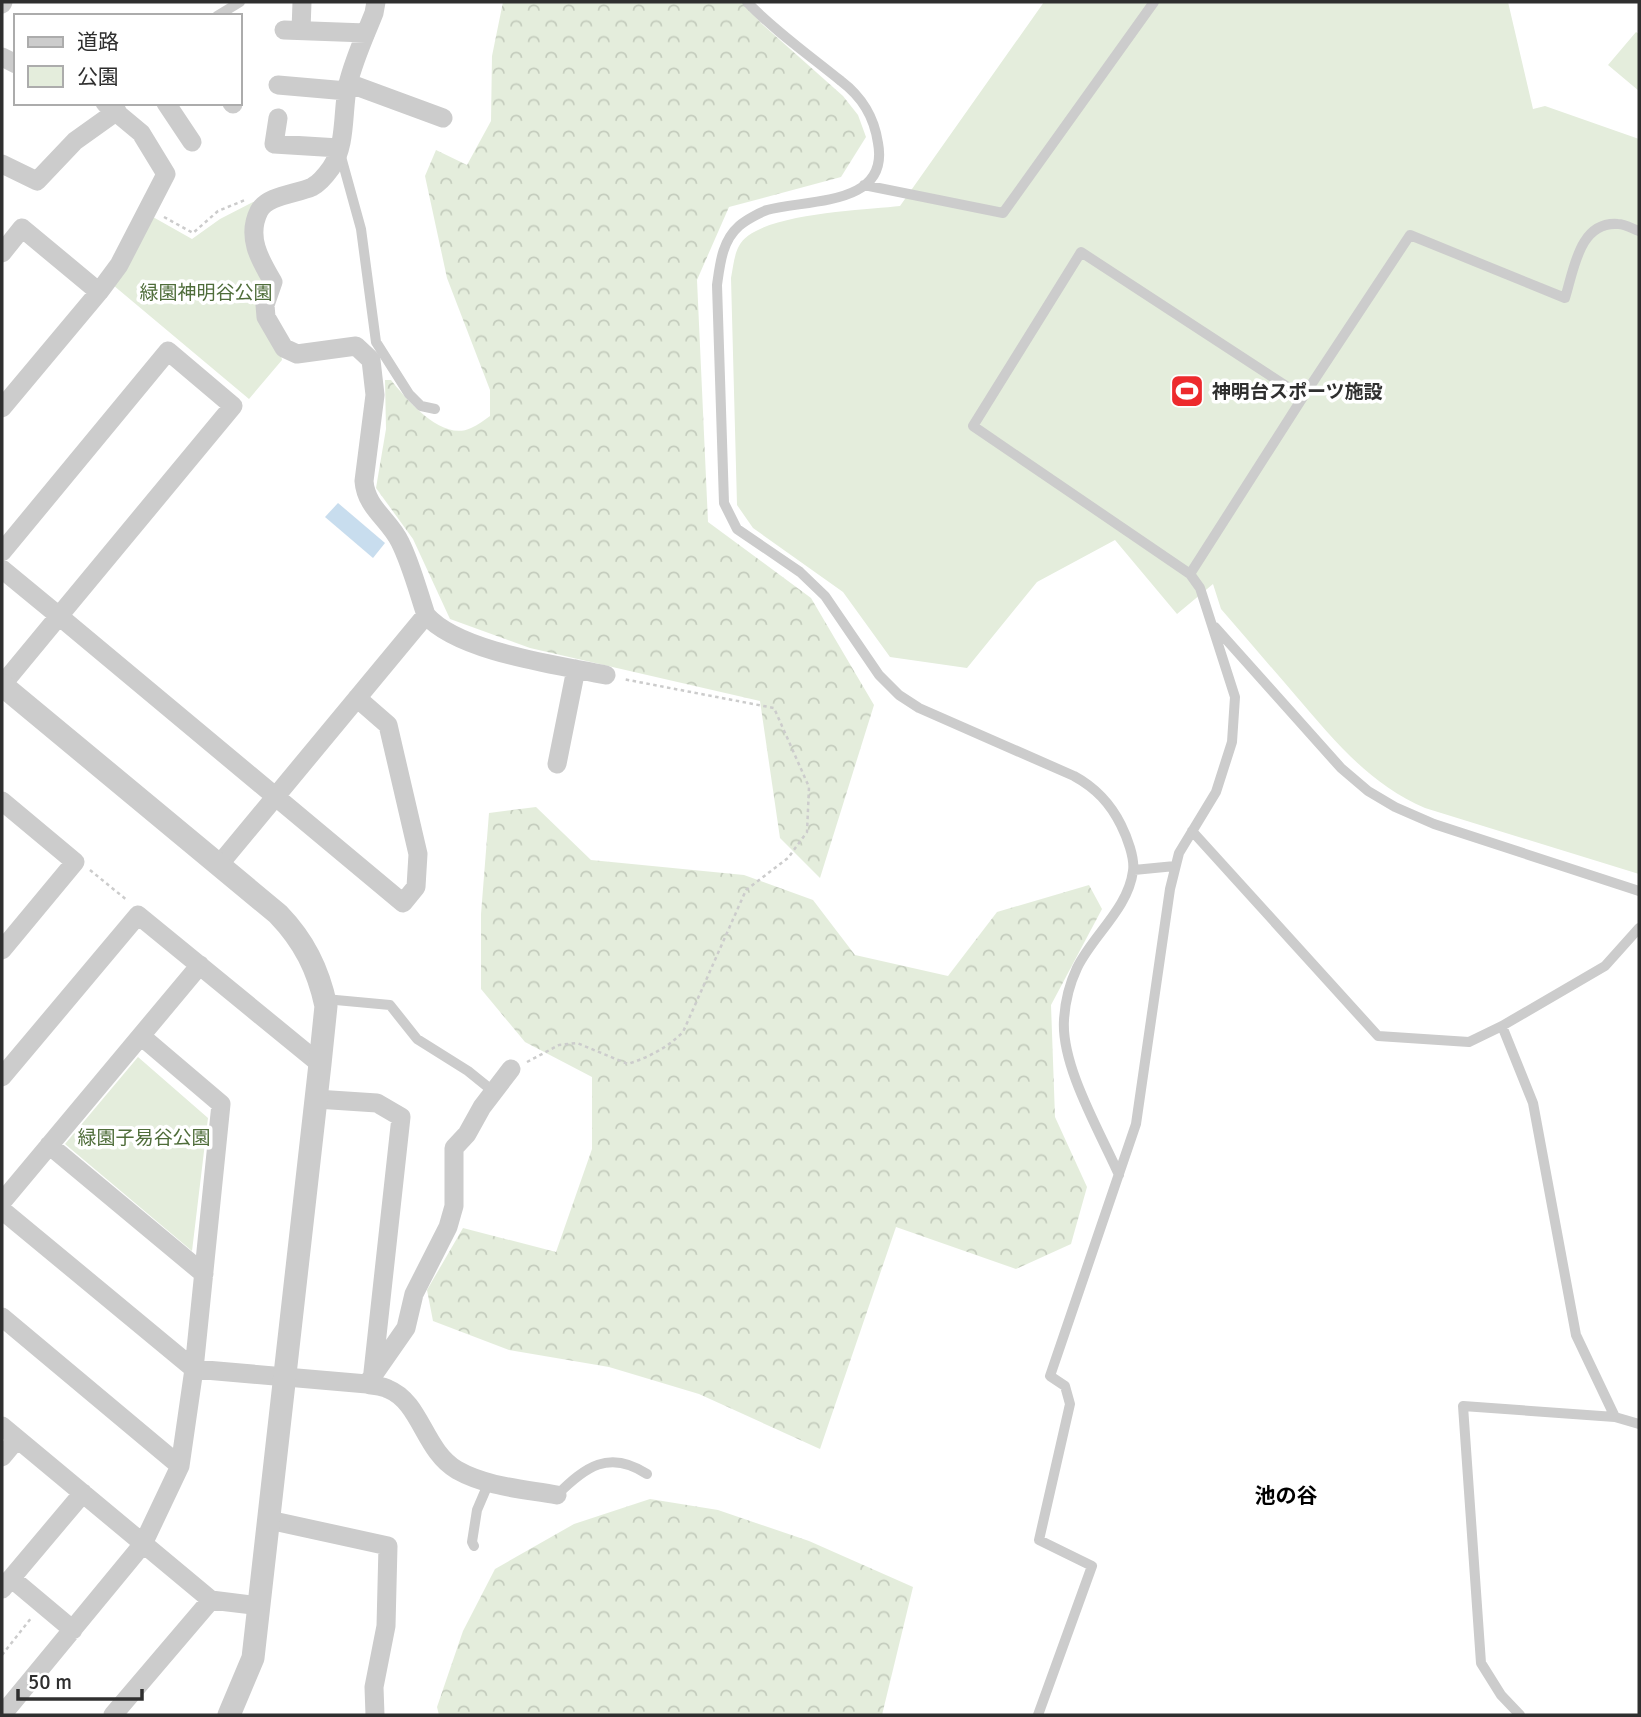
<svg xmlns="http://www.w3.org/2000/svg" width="1641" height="1717" font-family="Signika,'Noto Sans JP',sans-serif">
<defs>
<pattern id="forest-crowns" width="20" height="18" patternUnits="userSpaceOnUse" patternTransform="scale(1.75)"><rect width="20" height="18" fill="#e4eddc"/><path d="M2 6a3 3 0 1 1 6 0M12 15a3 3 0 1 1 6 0" fill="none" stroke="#c4ccbd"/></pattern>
</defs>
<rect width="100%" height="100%" fill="#fff"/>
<!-- green -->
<path fill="#e4eddc" d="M1044,2H1508L1533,109L1545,106L1639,139V874L1425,808C1369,784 1335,741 1296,696C1271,667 1246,638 1221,609L1213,584L1177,614L1115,540L1037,582L967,668L890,657L843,592L753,528L737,505L731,278C733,268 734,255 739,246C755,213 866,210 900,206Z
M1636,32L1639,34V91L1608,65Z
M253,202H258L266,282L282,360L249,399L113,285L153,217L192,239L220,219Z
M138,1057L208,1118L192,1251L65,1144Z"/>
<!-- forest -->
<path fill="url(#forest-crowns)" d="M503,2H742L762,24L843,96L858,115L866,137L841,177L729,207L697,280L708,522L811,598L874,705L820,878L780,838L760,701L530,648L450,619L413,539L376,488L386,429L385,380H391C407,400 442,442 471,428C478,425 484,420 490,416V390L447,278L425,176L436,150L467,165L491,121L492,56Z
M536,807L591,860L744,875L813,900L855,955L948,976L997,912L1089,885L1102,909L1051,1005L1055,1117L1087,1187L1071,1244L1016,1269L896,1227L820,1449L699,1394L609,1367L509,1350L433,1321L427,1290L463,1228L556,1252L592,1149V1077L525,1042L481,989V914L489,813Z
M650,1499L718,1510L809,1541L913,1587L882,1715H439L437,1707L463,1631L495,1569L574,1524Z"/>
<!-- water -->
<path fill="#c8ddee" d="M338,503L385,543L373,558L325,517Z"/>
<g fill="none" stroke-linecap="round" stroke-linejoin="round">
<!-- path -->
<path stroke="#ccc" stroke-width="2.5" stroke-dasharray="3.5 3.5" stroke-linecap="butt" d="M164,217L193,233L218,211L245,200
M90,870L128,901
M527,1062L559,1045L577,1043L628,1064C649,1057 667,1048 683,1032L746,890L788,858L807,832L809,787L774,708L623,679
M2,1655L32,1617"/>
<!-- service -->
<path stroke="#ccc" stroke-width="10" d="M747,2C775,31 809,55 841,81C862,97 874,116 878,143C890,207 806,199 767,210C759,213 746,220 739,226C722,241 720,264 717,285L724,503L737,529L800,572L825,596L879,675L899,695L919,708L1074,776C1096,788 1110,803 1121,825C1127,837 1135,858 1133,871C1128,909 1093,935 1077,968C1069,985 1065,1002 1064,1020C1061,1066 1100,1132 1119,1175
M217,16L240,2
M340,153L361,229L376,342L409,394L421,406L435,409
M864,185L1003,213L1154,2
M1190,574L973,426L1081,252L1303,397L1410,235L1565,298C1574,270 1579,221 1618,224C1625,224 1633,229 1639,231
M1215,627L1341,768L1368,791L1395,807L1434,824L1639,891
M1192,831L1378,1036L1469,1042L1502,1026L1605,966L1639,928
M1134,870L1175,866
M325,999L390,1005L417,1039L468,1071L494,1092
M1502,1026L1533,1103L1576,1335L1615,1417
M557,1495C585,1467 609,1449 647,1474
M474,1546L472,1542L477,1510L489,1482
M1038,1715L1092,1566L1039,1540L1070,1404L1065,1386L1050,1376L1136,1124L1170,889L1179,853L1216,792L1232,742L1235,697L1200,588L1190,574L1303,397
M1520,1715L1501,1695L1481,1663L1463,1406L1615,1417L1639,1424"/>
<!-- minor -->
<path stroke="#ccc" stroke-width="19" d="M376,2L374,13C365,36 354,59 348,84C342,111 347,144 331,168C326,175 320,183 312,187C297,194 267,195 259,211C246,237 260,260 273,282L265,305L266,317L284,348L297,354L356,346L371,360L375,395L364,481C366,508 389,519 400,542C411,564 418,591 426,615C458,652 558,665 606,675
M2,4L3,2
M284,30L366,33
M301,30L302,2
M2,57L16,64
M348,83L443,118
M278,85L347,91
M166,103L192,142
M232,103L233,104
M278,118L274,144L339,148
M2,164L37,181L75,141L117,111
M2,253L22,228L99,292
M2,408L99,292L119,265L166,174L141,133L105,103
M2,552L168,351L233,406L59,616L2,569
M2,685L59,616L403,903L416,887L418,854L388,725L357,698
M557,764L576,669
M2,801L75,862L2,950
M218,866L426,615
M2,1077L138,915L320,1064
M316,1099L377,1103L401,1117L373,1372
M49,1145L204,1274
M2,1202L200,965
M2,1210L194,1369L367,1384C374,1386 382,1386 388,1389C421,1402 424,1451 457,1470C487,1487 524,1489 557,1495
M2,1317L180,1466
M367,1384L406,1328L414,1294L448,1227L454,1206V1148L467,1134L482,1107L511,1069
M2,1426L211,1600L260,1606
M2,1457L17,1439
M269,1520L388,1546L386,1626L374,1687L375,1715
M11,1578L73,1630
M2,1589L83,1493
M2,1715L143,1544L180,1466L194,1369L221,1104L141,1036
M113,1715L211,1600"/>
<!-- tertiary -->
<path stroke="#ccc" stroke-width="23" d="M2,685L278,914C304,941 318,969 326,1006L320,1064L253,1658L229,1715"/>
</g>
<!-- icons -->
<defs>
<g id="stadium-square" transform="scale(1.75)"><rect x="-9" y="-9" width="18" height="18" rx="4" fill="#ed2a2d" stroke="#fff"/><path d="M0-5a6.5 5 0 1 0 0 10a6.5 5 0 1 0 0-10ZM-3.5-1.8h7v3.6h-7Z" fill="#fff"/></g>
</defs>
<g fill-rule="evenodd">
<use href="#stadium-square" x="1187" y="391"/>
</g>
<g text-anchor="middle" stroke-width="7" stroke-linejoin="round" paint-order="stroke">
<!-- park labels -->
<g font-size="19" fill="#4f6d3a" stroke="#fff">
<text x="206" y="299">緑園神明谷公園</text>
<text x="144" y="1144">緑園子易谷公園</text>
</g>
<!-- poi labels -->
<g font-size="19" font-weight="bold" fill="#2f2f2f" stroke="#fff" text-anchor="start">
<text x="1212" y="398">神明台スポーツ施設</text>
</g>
<!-- neighbourhood labels -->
<g font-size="21" font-weight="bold" fill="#000" stroke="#fff">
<text x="1286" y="1503">池の谷</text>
</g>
</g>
<!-- border -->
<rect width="1641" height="1717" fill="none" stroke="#2f2f2f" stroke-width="7"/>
<!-- legend -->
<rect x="14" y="14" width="228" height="91" fill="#ffffff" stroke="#acacac" stroke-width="2"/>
<rect x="28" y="37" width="35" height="10" fill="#cccccc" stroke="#acacac" stroke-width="2"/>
<text x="77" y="49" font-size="21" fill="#2f2f2f">道路</text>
<rect x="28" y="66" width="35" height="21" fill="#e4eddc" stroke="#acacac" stroke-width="2"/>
<text x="77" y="84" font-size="21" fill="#2f2f2f">公園</text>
<!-- scale -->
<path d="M18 1689v10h124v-10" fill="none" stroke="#2f2f2f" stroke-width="3.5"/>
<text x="28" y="1689" font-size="21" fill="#2f2f2f" stroke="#ffffff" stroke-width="5" paint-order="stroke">50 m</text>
</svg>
